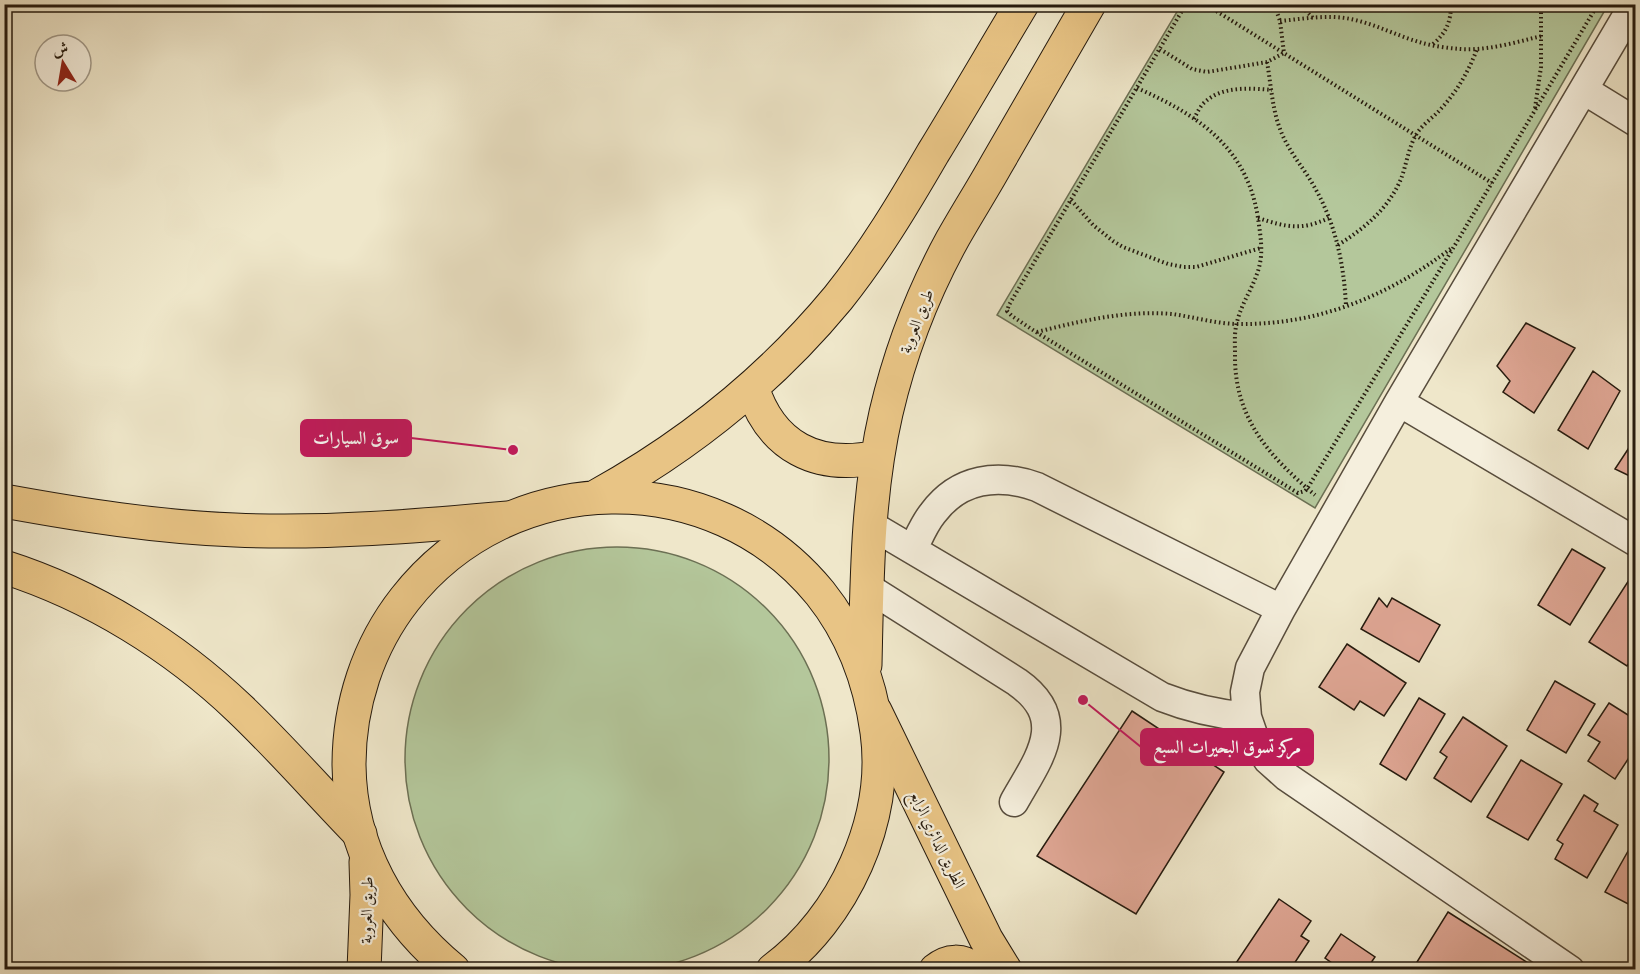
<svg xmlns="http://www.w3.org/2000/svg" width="1640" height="974" font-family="'IM FELL French Canon',Amiri,serif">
<rect width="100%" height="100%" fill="#efe7ca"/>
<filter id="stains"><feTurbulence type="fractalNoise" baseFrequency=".00333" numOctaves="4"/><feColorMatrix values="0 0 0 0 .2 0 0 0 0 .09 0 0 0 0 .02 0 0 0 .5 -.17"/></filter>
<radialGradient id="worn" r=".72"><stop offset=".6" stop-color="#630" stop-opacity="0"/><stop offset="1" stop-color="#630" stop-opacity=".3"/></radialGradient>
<!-- green -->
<path fill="#b4c79b" stroke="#6c7054" stroke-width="1.5" d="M1181,5H1608L1315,508L997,315Z
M405 759a212 212 0 1 1 424 0a212 212 0 1 1-424 0Z"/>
<!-- building -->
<path fill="#dfa694" stroke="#251a0e" stroke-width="1.5" d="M1526,323L1575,348L1534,413L1503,392L1510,381L1497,366Z
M1593,371L1620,391L1588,449L1558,430Z
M1636,437V479L1615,469Z
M1572,549L1605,568L1570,625L1538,605Z
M1629,580L1636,584V653L1627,666L1589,642Z
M1379,598L1387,607L1392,598L1440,625L1419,662L1361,629Z
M1347,644L1406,683L1384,716L1360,701L1354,710L1319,687Z
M1555,681L1595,704L1566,753L1527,730Z
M1419,698L1445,714L1406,780L1380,764Z
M1609,703L1636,720V747L1615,779L1588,761L1600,742L1588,735Z
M1132,711L1224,772L1136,914L1037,856Z
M1463,717L1507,746L1471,802L1434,778L1447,757L1440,752Z
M1521,760L1562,784L1528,840L1487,817Z
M1584,795L1598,804L1594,811L1618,825L1587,878L1555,859L1563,844L1557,840Z
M1636,837V908L1605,892Z
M1279,899L1311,921L1301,936L1309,941L1290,970H1247L1236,963Z
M1448,912L1539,970H1412Z
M1341,934L1375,957L1366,970H1342L1325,958Z"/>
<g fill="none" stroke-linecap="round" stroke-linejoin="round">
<!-- minor casing -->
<g stroke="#584d3d" stroke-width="31">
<path id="minor" d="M1584,90L1636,122
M1399,402L1636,542
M869,524L1162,697C1190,708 1217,714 1247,717
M913,549C919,537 924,524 933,513C959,478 998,473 1037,487L1281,609
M867,587L1017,682C1071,720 1038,759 1014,802
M1570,970L1287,777L1268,760L1255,740L1247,717L1245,692L1250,668L1281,609L1399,402L1634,4"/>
</g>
<!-- major casing -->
<g stroke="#251a0e" stroke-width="35">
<path id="major" d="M4,501C81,515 157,527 235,530C326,534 417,526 508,518
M4,567C92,595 174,646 240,709C282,749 320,793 360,834
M875,711L986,939L1005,970
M936,970C948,960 962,959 975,970"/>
</g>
<!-- highway casing -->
<g stroke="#251a0e" stroke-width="35">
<path id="highway" d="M752,387C771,447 817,470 877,457
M597,496C689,445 771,379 838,298C874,253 904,203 933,153C963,104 992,54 1022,4
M865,665C867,580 867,496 886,413C900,353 923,293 952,240C966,215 982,190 996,165C1027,112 1058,58 1089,4
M364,970L367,895L366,862
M453,970C390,918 350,848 349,765C349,705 368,646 405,599C509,466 713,462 820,593C852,633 870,681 877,732C889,819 844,918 773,970"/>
</g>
<!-- path -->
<path stroke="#251a0e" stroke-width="4" stroke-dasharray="1.5 3" stroke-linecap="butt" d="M1186,4L1009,305L1007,311L1012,316L1036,332L1298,493L1305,491L1307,489L1455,245L1598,4
M1205,4L1492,183
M1299,4L1313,18
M1280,21C1302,19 1324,15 1345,18C1371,22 1395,35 1419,42C1432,46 1447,48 1460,49C1488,51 1516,42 1542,36
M1433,44C1446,33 1451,22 1451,4
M1160,49L1192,69L1207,72L1267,62L1284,53L1280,21L1274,4
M1267,62C1271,84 1272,108 1280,129C1288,151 1304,168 1315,188C1336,225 1344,265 1346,306
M1137,88C1198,115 1247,147 1258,218C1260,233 1263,248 1260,263C1256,284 1242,301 1237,322C1234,333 1235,344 1235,354C1234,418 1269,456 1315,495
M1535,108L1541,67V4
M1194,119C1197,113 1200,106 1205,102C1222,86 1250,88 1272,90
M1071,200L1093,225L1113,241L1123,247L1168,264L1184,267H1196L1261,248
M1258,218C1286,227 1301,231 1329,218
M1338,245C1365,228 1388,209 1401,179C1406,166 1409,146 1416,135C1421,126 1431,119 1438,112C1456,93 1468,73 1477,49
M1037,332C1080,321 1127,310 1172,314C1194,317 1217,324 1239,324C1320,325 1390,295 1453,247"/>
<!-- minor -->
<use href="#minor" stroke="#f5efdd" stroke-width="28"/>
<!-- major -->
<use href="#major" stroke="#e8c485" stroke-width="33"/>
<!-- highway -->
<use href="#highway" stroke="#e8c485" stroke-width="33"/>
</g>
<g text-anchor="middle" stroke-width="4.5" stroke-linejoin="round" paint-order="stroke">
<!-- street labels -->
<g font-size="16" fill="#251a0e" stroke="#f5efdd">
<text transform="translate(916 321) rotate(-69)" y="6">طريق العروبة</text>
<text transform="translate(938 839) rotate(64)" y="6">الطريق الدائري الرابع</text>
<text transform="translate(366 910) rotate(-89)" y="6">طريق العروبة</text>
</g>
</g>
<!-- callouts -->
<path fill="none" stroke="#c2185b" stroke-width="2" d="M513 450L411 438M1083 700L1141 747"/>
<g fill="#c2185b" stroke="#f5efdd" stroke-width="2">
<circle cx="513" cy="450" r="6"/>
<circle cx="1083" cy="700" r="6"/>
</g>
<g fill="#c2185b" stroke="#c2185b" stroke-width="2">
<rect x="301" y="420" width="110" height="36" rx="6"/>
<rect x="1141" y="729" width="172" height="36" rx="6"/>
</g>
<g font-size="18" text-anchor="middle" font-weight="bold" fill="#fff">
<text x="356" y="444">سوق السيارات</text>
<text x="1227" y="753">مركز تسوق البحيرات السبع</text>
</g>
<!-- margin -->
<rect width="1640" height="974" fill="none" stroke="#efe7ca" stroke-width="24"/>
<rect x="6" y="6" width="1628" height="962" fill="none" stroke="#251a0e" stroke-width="3"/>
<rect x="12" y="12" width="1616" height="950" fill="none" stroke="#251a0e" stroke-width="1.5"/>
<!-- north arrow -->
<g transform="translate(63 63) rotate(349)"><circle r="28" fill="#f5efdd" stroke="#a29a8a" stroke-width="1.5"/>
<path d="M0-4.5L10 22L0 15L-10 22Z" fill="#8f2418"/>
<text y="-9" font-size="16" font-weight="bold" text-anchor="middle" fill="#251a0e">ش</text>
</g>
<rect width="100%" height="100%" filter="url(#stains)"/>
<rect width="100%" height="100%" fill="url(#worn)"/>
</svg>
